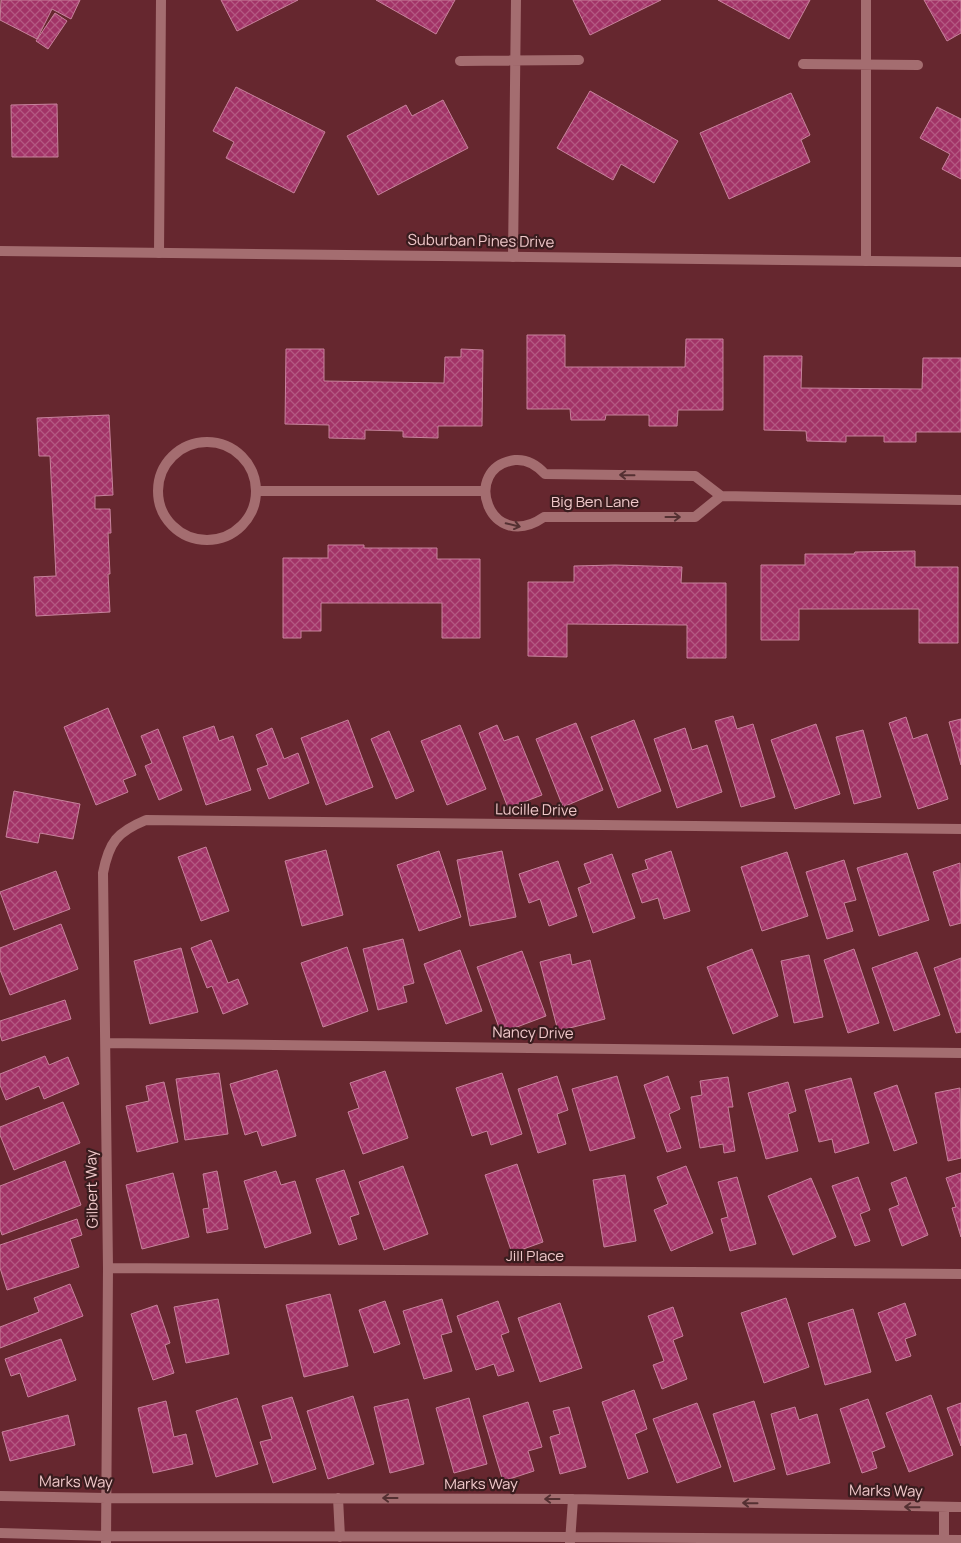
<svg xmlns="http://www.w3.org/2000/svg" width="961" height="1543" font-family="Manrope,sans-serif">
<defs>
<pattern id="building-cross-hatch" width="8" height="8" patternUnits="userSpaceOnUse" patternTransform="scale(1.25)"><rect width="8" height="8" fill="#a23367"/><path d="M0 0l8 8M0 8l8-8" fill="none" stroke="#b45882"/></pattern>
</defs>
<rect width="100%" height="100%" fill="#66272f"/>
<!-- building -->
<path fill="url(#building-cross-hatch)" stroke="#c7829c" d="M1,0H80L71,19L52,9L37,39L0,20Z
M221,0H298L237,31Z
M376,0H455L436,34Z
M573,0H661L590,35Z
M718,0H810L789,39Z
M924,0H961V33L947,41Z
M55,13L67,21L48,49L36,41Z
M236,87L325,132L294,193L226,158L234,142L213,131Z
M590,91L678,141L654,183L621,164L613,180L557,148Z
M791,93L810,135L801,140L810,162L729,199L700,133Z
M443,100L468,148L378,195L347,136L406,105L412,116Z
M57,104L58,157H12L11,105Z
M937,107L961,119V179L942,169L950,154L920,138Z
M527,335H565V367H685L686,339H723V410H678L677,426H649V415H606L605,420H571L570,409H527Z
M286,349H324V381L444,383L445,357H461V349L483,350L482,426H438V438L403,437V431L365,430V439L329,438V425L285,424Z
M764,356H802L801,388L922,389L923,358H961V432H916V442H884V436H846V442L807,441L806,431L764,430Z
M109,415L113,495L95,496V509H110L111,533H108L110,574H108L110,612L36,616L34,577L56,576L50,456H39L37,418Z
M328,545H364V548H437V559H480V638H442V603H321V631H301V638H283V558H328Z
M915,551V567H958V643H919V609H799V640H761V565H805V554H854L855,552Z
M615,565L682,567L681,583H726V658H687V625L567,624V657L528,656V582H574V566Z
M108,708L136,775L123,780L128,792L96,805L64,727Z
M733,716L737,729L753,724L775,797L741,807L715,721Z
M906,717L913,739L927,734L948,799L918,809L889,723Z
M961,719V765L949,722Z
M348,720L373,787L326,805L301,738Z
M634,720L661,791L618,808L591,737Z
M576,723L603,790L563,807L536,739Z
M816,724L840,794L795,809L771,740Z
M460,725L486,789L447,805L421,741Z
M497,725L504,741L518,736L542,795L508,808L479,733Z
M214,726L219,741L233,736L251,790L206,805L183,737Z
M272,728L284,759L298,753L309,783L269,799L257,769L268,765L256,735Z
M685,728L692,750L707,745L722,792L677,808L654,739Z
M158,729L182,790L159,800L145,766L152,763L141,736Z
M863,730L881,797L854,804L836,737Z
M389,731L414,791L396,799L371,739Z
M14,791L80,804L73,839L40,833L38,843L6,837Z
M206,847L229,911L201,921L178,857Z
M326,850L343,915L302,926L285,861Z
M439,851L461,917L419,931L397,865Z
M502,851L516,917L470,926L457,860Z
M671,851L690,911L664,919L658,898L642,903L632,874L648,869L645,860Z
M787,852L808,916L762,931L741,867Z
M907,853L929,920L879,936L857,868Z
M612,854L635,918L593,933L578,888L591,883L584,864Z
M844,860L856,900L844,903L853,931L827,939L806,872Z
M558,861L577,916L549,926L540,899L529,903L519,874Z
M960,863L961,923L950,926L933,872Z
M56,871L70,909L14,930L0,892Z
M61,924L78,969L10,995L0,970V948Z
M403,939L414,983L403,986L407,1002L378,1010L363,949Z
M211,940L228,983L238,979L248,1004L223,1014L212,986L207,988L191,948Z
M347,947L368,1011L323,1027L301,963Z
M181,948L198,1012L150,1024L134,961Z
M752,949L778,1016L733,1034L707,967Z
M854,949L879,1023L848,1033L824,960Z
M460,950L482,1011L446,1024L424,964Z
M522,951L546,1016L501,1033L477,967Z
M917,952L940,1015L894,1031L872,968Z
M570,954L572,965L590,960L605,1019L558,1031L540,962Z
M809,955L823,1017L794,1023L781,961Z
M961,958V1032L956,1033L934,968Z
M65,1000L71,1019L2,1041L0,1034V1021Z
M45,1056L49,1065L68,1057L79,1084L44,1099L39,1086L6,1100L0,1085V1074Z
M277,1070L296,1136L262,1146L257,1131L245,1135L230,1084Z
M385,1071L408,1138L363,1154L348,1112L359,1108L350,1083Z
M219,1073L228,1134L185,1140L176,1079Z
M502,1073L522,1134L491,1145L487,1131L472,1136L456,1088Z
M557,1076L568,1110L557,1114L566,1144L538,1153L518,1089Z
M617,1076L635,1138L590,1151L572,1089Z
M668,1076L680,1109L669,1114L681,1148L667,1152L644,1085Z
M728,1077L733,1107H728L735,1151L724,1153L723,1144L700,1148L691,1097L702,1095L700,1081Z
M851,1078L869,1143L835,1153L832,1139L819,1142L805,1090Z
M164,1082L178,1142L137,1152L126,1106L149,1101L146,1086Z
M788,1082L796,1111L788,1114L798,1151L766,1159L748,1093Z
M897,1085L917,1143L894,1151L874,1093Z
M960,1088L961,1158L948,1161L935,1093Z
M63,1102L80,1143L14,1170L0,1135V1127Z
M65,1161L81,1205L2,1235L0,1229V1186Z
M517,1164L543,1242L512,1253L485,1175Z
M403,1166L428,1234L384,1250L359,1182Z
M686,1166L713,1233L671,1251L654,1210L668,1204L657,1177Z
M344,1170L359,1214L350,1217L357,1239L339,1245L316,1179Z
M217,1171L228,1229L207,1233L203,1209L209,1208L203,1174Z
M276,1171L281,1185L295,1181L311,1233L265,1248L244,1181Z
M173,1173L189,1237L142,1249L126,1185Z
M961,1173V1237L952,1208L956,1207L946,1178Z
M625,1175L636,1241L604,1247L593,1180Z
M737,1177L756,1244L730,1251L721,1219L728,1217L718,1182Z
M858,1177L870,1210L860,1214L870,1241L855,1246L832,1186Z
M906,1177L928,1235L902,1246L889,1209L899,1205L891,1183Z
M811,1178L836,1237L793,1255L768,1196Z
M77,1219L82,1235L70,1239L79,1267L7,1290L0,1268V1245Z
M70,1284L83,1316L0,1348V1327L39,1312L34,1298Z
M330,1294L348,1366L304,1377L286,1305Z
M786,1298L809,1367L764,1383L741,1313Z
M218,1299L229,1354L186,1363L174,1307Z
M442,1299L452,1332L441,1335L452,1371L424,1379L403,1311Z
M385,1301L400,1344L374,1353L359,1310Z
M498,1301L509,1332L501,1335L514,1371L498,1376L494,1364L476,1370L457,1316Z
M560,1303L582,1368L540,1382L518,1318Z
M905,1303L916,1335L905,1339L911,1356L896,1361L878,1313Z
M157,1305L170,1343L165,1345L174,1373L153,1380L131,1314Z
M673,1307L683,1336L673,1340L687,1379L662,1389L653,1365L664,1361L648,1316Z
M853,1309L871,1372L825,1385L808,1323Z
M61,1339L76,1380L28,1397L20,1373L11,1376L5,1359Z
M634,1390L647,1429L635,1434L648,1472L628,1479L602,1402Z
M931,1395L953,1455L909,1472L886,1413Z
M353,1396L374,1464L328,1479L307,1411Z
M292,1397L316,1469L273,1483L260,1442L272,1439L262,1406Z
M237,1398L258,1464L216,1477L196,1411Z
M469,1398L487,1464L454,1473L436,1408Z
M408,1399L424,1464L390,1473L374,1407Z
M868,1399L885,1447L872,1452L877,1468L862,1473L840,1409Z
M166,1401L174,1437L186,1434L193,1464L153,1473L138,1408Z
M754,1401L775,1469L734,1482L713,1414Z
M528,1402L542,1447L528,1451L534,1471L503,1481L483,1416Z
M697,1403L721,1467L677,1483L653,1419Z
M961,1403V1446L947,1408Z
M569,1407L586,1467L560,1474L550,1437L560,1434L553,1411Z
M795,1407L799,1420L817,1414L830,1463L787,1475L771,1414Z
M68,1415L75,1445L10,1461L2,1432Z"/>
<g fill="none" stroke-linecap="round" stroke-linejoin="round">
<!-- service -->
<path stroke="#a46d70" stroke-width="10" d="M866,0V261
M460,61L579,60
M803,64L918,65
M159,253L161,0
M513,257L516,0"/>
<!-- minor -->
<path stroke="#a46d70" stroke-width="10" d="M0,251L961,262
M158 491a49 49 0 1 1 98 0a49 49 0 1 1-98 0Z
M257,491H485
M721,496L695,517H544C489,555 460,467 515,460C527,459 537,465 545,474L695,476L721,496L961,500
M106,1043L961,1053
M108,1268L961,1274
M0,1496L106,1498L573,1499L961,1507
M338,1498L340,1537
M944,1507V1540
M0,1533L106,1536L570,1537L961,1540
M570,1542L573,1499
M106,1543L108,1268L103,873C109,842 117,832 146,820L961,829"/>
</g>
<!-- one-way arrows -->
<defs><path id="oneway-shaft" d="M-6 0H5M1.5-3L5.5 0L1.5 3" fill="none" stroke-width="1.6" stroke-linecap="round" stroke-linejoin="round" transform="scale(1.25)"/></defs>
<g stroke="#543032">
<use href="#oneway-shaft" transform="translate(627 475) rotate(-179)"/>
<use href="#oneway-shaft" transform="translate(673 517)"/>
<use href="#oneway-shaft" transform="translate(513 525) rotate(13)"/>
<use href="#oneway-shaft" transform="translate(390 1498) rotate(-180)"/>
<use href="#oneway-shaft" transform="translate(552 1499) rotate(-180)"/>
<use href="#oneway-shaft" transform="translate(750 1503) rotate(-179)"/>
<use href="#oneway-shaft" transform="translate(912 1507) rotate(-179)"/>
</g>
<g text-anchor="middle" stroke-width="4.5" stroke-linejoin="round" paint-order="stroke">
<!-- street labels -->
<g font-size="15" fill="#f0c8ca" stroke="#391c1e">
<text transform="translate(481 241) rotate(1)" y="5">Suburban Pines Drive</text>
<text x="595" y="507">Big Ben Lane</text>
<text transform="translate(536 810) rotate(1)" y="5">Lucille Drive</text>
<text transform="translate(533 1033) rotate(1)" y="5">Nancy Drive</text>
<text transform="translate(92 1189) rotate(-91)" y="5">Gilbert Way</text>
<text x="535" y="1261">Jill Place</text>
<text transform="translate(76 1482) rotate(1)" y="5">Marks Way</text>
<text x="481" y="1489">Marks Way</text>
<text transform="translate(886 1491) rotate(1)" y="5">Marks Way</text>
</g>
</g>
</svg>
